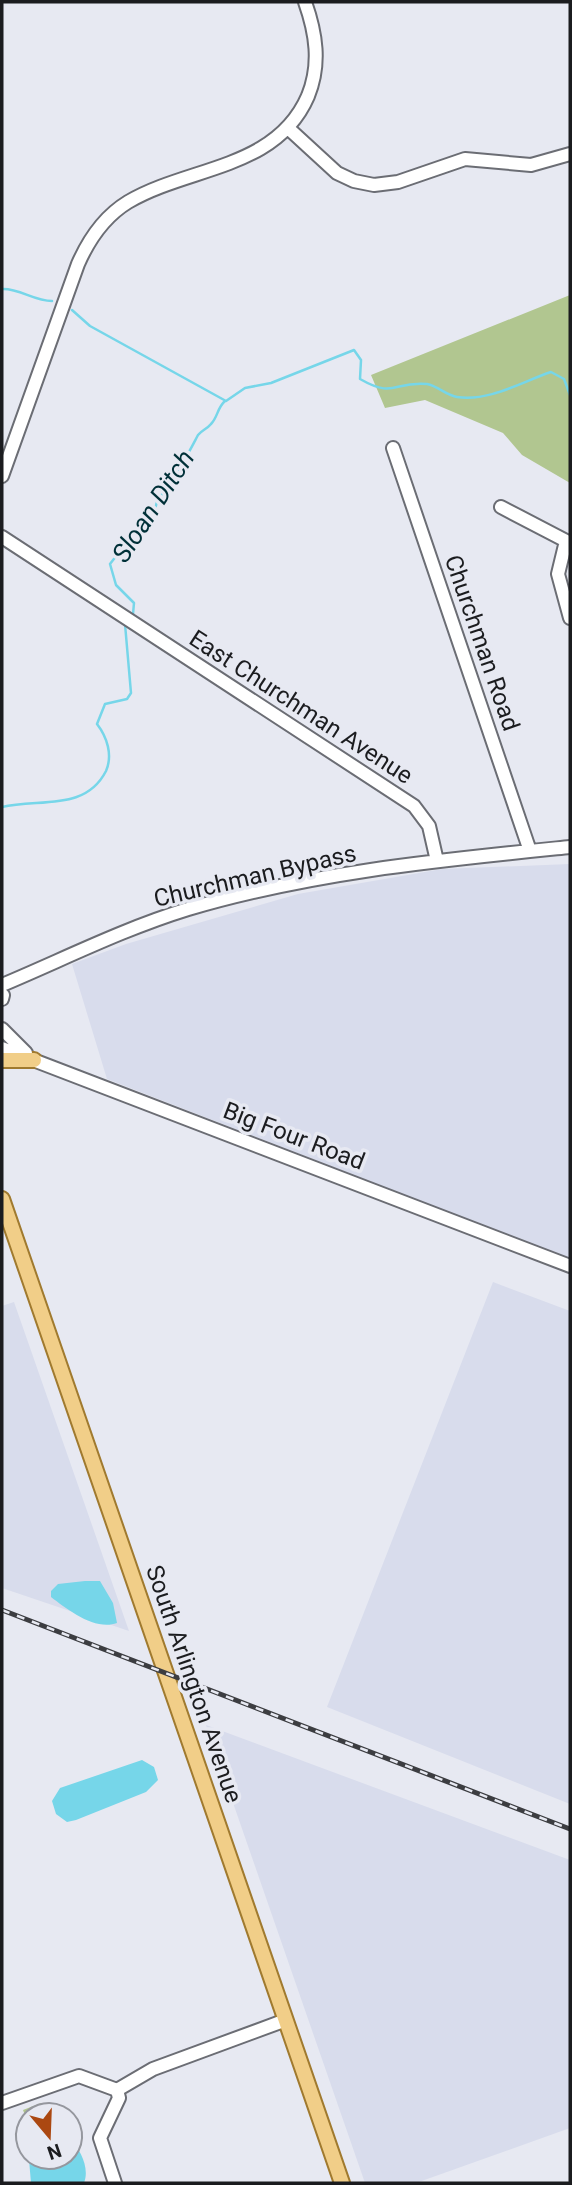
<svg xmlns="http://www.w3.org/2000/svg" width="572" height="2185" font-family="Roboto,sans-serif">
<rect width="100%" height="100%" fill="#e7e9f2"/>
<!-- built -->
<path fill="#d8dcec" d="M570,864V1259L107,1079L72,964L126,944L298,894L442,869Z
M493,1282L570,1311V1804L327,1707Z
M14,1302L129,1631L2,1588V1306Z
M206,1725L570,1860V2128L416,2183H365Z"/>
<!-- green -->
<path fill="#b1c690" d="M570,295V483L522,455L503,433L425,400L385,408L371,375Z
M41,2103L44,2105L51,2103L54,2112L28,2115V2123L23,2110Z"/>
<!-- water -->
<path fill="#76d6e9" d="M85,1581H100L113,1603L117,1623C95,1631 68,1610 51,1597V1591L58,1584Z
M142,1760L154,1767L158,1780L146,1792L76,1820L67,1822L56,1814L52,1801L60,1788Z
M71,2138C80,2151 90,2167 84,2183H31L28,2148V2157H70Z"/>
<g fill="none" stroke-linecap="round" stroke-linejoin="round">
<!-- stream -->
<path stroke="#76d6e9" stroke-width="2.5" d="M2,289C19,288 34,301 52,301
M72,310L90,326L226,401L245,388L271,383L354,350L361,360L360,379C395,399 393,381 427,384C438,386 447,396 457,397C489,402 521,382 551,372L564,379L570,395
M133,614L134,603L116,585L110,564L120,551L135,542L154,514L158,497L169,490V483C181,468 189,452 198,435C202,430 207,429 211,424C218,417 217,408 225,401
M2,807C39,798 85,812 106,771C113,755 107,737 97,724L105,704L127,699L131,693L125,624"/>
<!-- minor casing -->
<g stroke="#6b6d74" stroke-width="16">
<path id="minor" d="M288,128L337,173L354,181L374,185L398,182L465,159L531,165L570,154
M393,448L530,851
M2,476L78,264C89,239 105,216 128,202C189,166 276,170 308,96C321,64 316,33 305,2
M501,507L570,543
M2,537L414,806L429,826L437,861
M566,541L558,574L570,618
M2,985C64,959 123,929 188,909C313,872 441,860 570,847
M2,999L3,995
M2,1029L26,1053
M2,1048L570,1266
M2,2103L79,2076L117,2090L153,2069L286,2020
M115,2183L100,2138L119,2098L117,2090"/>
</g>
<!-- major casing -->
<g stroke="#a07a2f" stroke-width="18">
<path id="major" d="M2,1060H34
M2,1199L342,2183"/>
</g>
<!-- minor -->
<use href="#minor" stroke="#fff" stroke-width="12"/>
<!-- major -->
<use href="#major" stroke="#f1ce88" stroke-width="14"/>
<!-- rail casing -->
<g stroke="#3c3d41" stroke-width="5">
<path id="rail" d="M2,1610L570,1829"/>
</g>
<!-- rail -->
<use href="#rail" stroke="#e7e9f2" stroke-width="2.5" stroke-dasharray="8" stroke-linecap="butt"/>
</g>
<g text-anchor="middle" stroke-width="7" stroke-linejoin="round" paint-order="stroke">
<!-- street labels -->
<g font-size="24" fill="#1b1c1f" stroke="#e7e9f2">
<text transform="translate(482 643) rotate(71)" y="8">Churchman Road</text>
<text transform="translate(301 707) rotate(33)" y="8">East Churchman Avenue</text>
<text transform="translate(255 876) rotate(-13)" y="8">Churchman Bypass</text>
<text transform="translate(294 1136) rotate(21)" y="8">Big Four Road</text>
<text transform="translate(194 1684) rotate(71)" y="8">South Arlington Avenue</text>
</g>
<!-- water labels -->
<g font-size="26" font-style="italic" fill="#003038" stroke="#e7e9f2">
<text transform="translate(153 506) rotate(-57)" y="9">Sloan Ditch</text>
</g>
</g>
<!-- border -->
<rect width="572" height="2185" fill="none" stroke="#1b1c1f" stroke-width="7"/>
<!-- north arrow -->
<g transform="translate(49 2136) rotate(161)"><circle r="33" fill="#e7e9f2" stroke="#95979e" stroke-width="2"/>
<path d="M0-5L12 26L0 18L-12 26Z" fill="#ab4811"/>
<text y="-10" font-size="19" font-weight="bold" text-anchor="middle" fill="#1b1c1f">N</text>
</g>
</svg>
